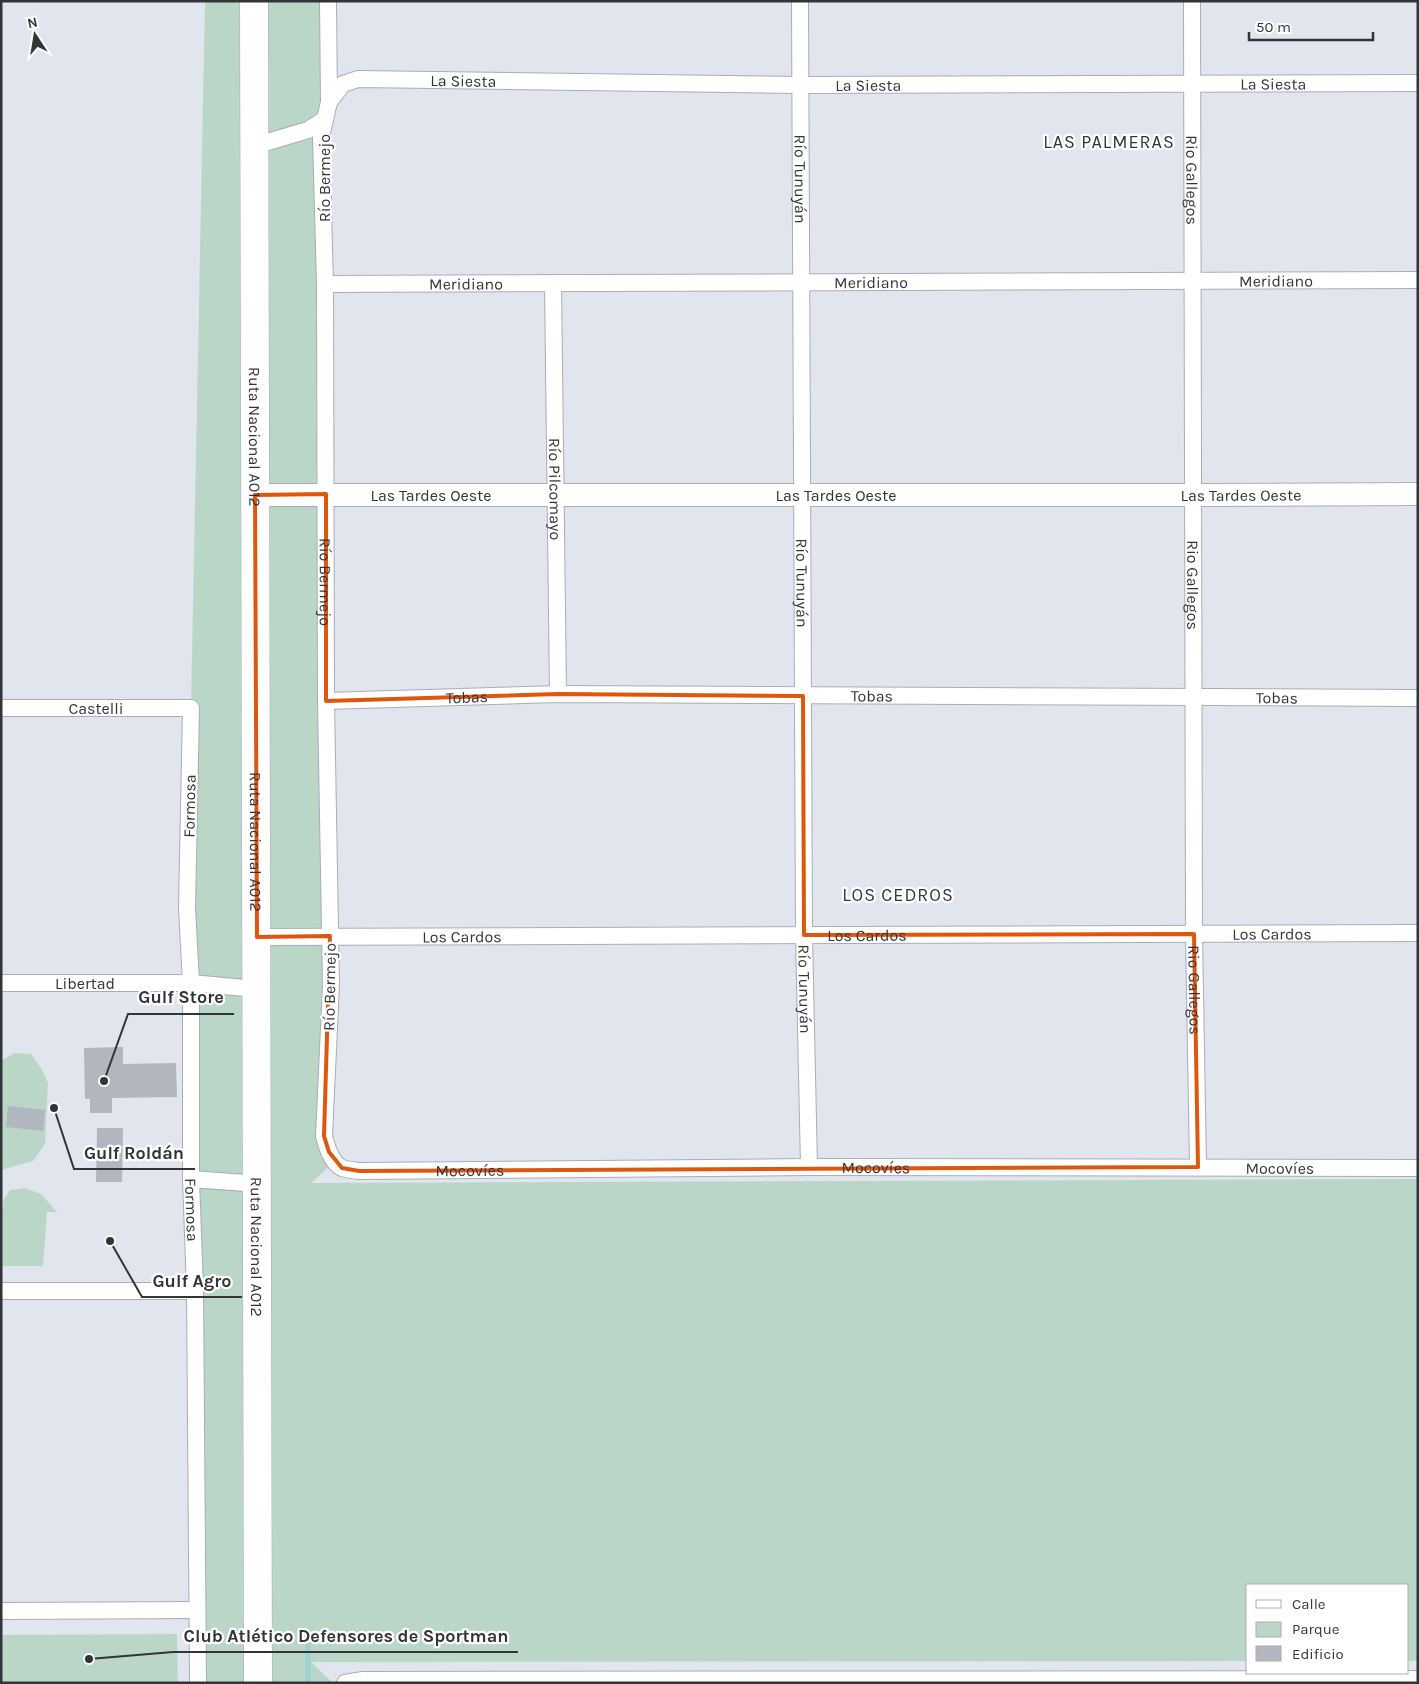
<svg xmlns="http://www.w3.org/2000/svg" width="1419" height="1684" font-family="Karla,sans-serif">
<rect width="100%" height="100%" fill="#e1e5ee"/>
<!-- green -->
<path fill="#bad6c7" d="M205,1H328L324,1136L335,1161L311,1183L1418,1179V1661H1408V1585H1248V1661L311,1662L333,1683H198L191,708Z
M14,1053L31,1054L41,1068L48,1083L45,1144L33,1161L1,1170V1061Z
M25,1188L41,1194L57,1212H47L43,1266H1V1209H3L4,1199L10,1190Z
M177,1634L178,1683H1V1635Z"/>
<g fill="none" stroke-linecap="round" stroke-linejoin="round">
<!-- stream -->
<path stroke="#9cd1d5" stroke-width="5" d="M308,1630V1683"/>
</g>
<!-- building -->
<path fill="#b2b6bf" d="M123,1047V1064L176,1063L177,1097L112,1098V1113H90V1099H85L84,1048Z
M8,1106L45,1110L43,1131L6,1127Z
M97,1128H123L122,1182H96Z"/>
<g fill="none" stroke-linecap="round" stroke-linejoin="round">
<!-- street casing -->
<g stroke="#a9adb6" stroke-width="18">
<g id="street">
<path id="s1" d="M328,1L329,102L321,137L325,284L326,701L331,985L324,1136C327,1147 331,1162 342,1168C347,1170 354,1170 359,1171L809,1167L1418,1168"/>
<path id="s2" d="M800,1L804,935L809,1167"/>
<path id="s3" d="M1192,1L1194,934L1198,1167"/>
<path id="s4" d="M329,102L343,84L358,79L801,85L1418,83"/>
<path d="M254,146L308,130L325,119"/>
<path id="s5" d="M553,283L558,694"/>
<path id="s6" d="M325,284L1418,280"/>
<path id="s7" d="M326,701L558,694L1418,698"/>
<path id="s8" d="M1,708H191L187,908L191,983V1179L195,1291L198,1683"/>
<path id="s9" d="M257,937L1418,933"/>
<path id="s10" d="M1,983H191L257,989"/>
<path d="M191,1179L258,1184"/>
<path d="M1,1291H195"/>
<path d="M1,1611L197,1610"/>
<path d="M345,1683L363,1680L1418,1679"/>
</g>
</g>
<!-- secondary casing -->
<g stroke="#a9adb6" stroke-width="24">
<g id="secondary">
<path id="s11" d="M255,495H1194L1418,494"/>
</g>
</g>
<!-- highway casing -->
<g stroke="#a9adb6" stroke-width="29">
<g id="highway">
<path id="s12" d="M254,1L258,1683"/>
</g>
</g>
<!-- street -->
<use href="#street" stroke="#fff" stroke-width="16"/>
<!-- secondary -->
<use href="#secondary" stroke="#fff" stroke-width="22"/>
<!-- highway -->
<use href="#highway" stroke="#fff" stroke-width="28"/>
</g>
<!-- marked area -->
<path fill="none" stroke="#df570e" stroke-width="4" stroke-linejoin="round" d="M326,494V701L558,694L803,696L804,935L1194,934L1198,1167L359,1171L342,1168L329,1152L324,1136L330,936L257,937L255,495Z"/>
<g text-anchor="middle" stroke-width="4.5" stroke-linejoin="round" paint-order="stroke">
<!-- street labels -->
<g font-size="16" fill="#333438" stroke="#fff">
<text dy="6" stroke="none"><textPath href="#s4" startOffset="144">La Siesta</textPath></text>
<text dy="6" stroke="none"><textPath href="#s4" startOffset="954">La Siesta</textPath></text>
<text dy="6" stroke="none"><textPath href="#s4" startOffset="549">La Siesta</textPath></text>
<text transform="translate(324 178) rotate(-90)" y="6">Río Bermejo</text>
<text dy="6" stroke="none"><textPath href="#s2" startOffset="178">Río Tunuyán</textPath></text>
<text dy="6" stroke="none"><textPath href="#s3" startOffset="179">Rio Gallegos</textPath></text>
<text dy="6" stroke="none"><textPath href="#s6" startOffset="951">Meridiano</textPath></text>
<text dy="6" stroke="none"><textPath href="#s6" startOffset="546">Meridiano</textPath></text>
<text dy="6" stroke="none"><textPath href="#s6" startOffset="141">Meridiano</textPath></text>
<text dy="6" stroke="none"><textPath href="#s12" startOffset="436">Ruta Nacional A012</textPath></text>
<text dy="6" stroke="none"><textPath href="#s5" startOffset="206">Río Pilcomayo</textPath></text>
<text dy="6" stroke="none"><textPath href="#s11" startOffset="176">Las Tardes Oeste</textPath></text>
<text dy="6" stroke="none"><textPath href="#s11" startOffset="581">Las Tardes Oeste</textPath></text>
<text dy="6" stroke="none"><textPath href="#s11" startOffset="986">Las Tardes Oeste</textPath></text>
<text dy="6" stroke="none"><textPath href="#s1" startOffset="582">Río Bermejo</textPath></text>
<text dy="6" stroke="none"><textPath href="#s2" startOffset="582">Río Tunuyán</textPath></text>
<text dy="6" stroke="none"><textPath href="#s3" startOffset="584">Rio Gallegos</textPath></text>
<text dy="6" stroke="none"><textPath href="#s7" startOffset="546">Tobas</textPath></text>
<text dy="6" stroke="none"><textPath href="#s7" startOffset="141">Tobas</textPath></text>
<text dy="6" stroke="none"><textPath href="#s7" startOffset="951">Tobas</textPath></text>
<text dy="6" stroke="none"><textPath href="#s8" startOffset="95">Castelli</textPath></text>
<text transform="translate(189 806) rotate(-89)" y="6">Formosa</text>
<text dy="6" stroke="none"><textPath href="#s12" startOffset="841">Ruta Nacional A012</textPath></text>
<text dy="6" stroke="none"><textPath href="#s9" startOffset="1015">Los Cardos</textPath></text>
<text dy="6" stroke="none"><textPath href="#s9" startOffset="610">Los Cardos</textPath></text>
<text dy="6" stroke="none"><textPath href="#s9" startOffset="205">Los Cardos</textPath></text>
<text dy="6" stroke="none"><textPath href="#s10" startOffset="84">Libertad</textPath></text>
<text transform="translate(329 987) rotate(-89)" y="6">Río Bermejo</text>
<text dy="6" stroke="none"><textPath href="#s2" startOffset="988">Río Tunuyán</textPath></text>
<text dy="6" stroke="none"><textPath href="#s3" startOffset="989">Rio Gallegos</textPath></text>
<text dy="6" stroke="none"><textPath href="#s1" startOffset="1708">Mocovíes</textPath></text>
<text dy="6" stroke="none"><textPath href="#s1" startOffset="2112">Mocovíes</textPath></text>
<text dy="6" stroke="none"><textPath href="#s1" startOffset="1302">Mocovíes</textPath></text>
<text dy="6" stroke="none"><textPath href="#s8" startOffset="692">Formosa</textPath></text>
<text dy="6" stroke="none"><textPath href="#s12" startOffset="1246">Ruta Nacional A012</textPath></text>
</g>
<!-- neighbourhood labels -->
<g font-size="18" letter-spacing="1" fill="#31343b" stroke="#fff">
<text x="1109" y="148">LAS PALMERAS</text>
<text x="898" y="901">LOS CEDROS</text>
</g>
</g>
<!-- callouts -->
<path fill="none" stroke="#333438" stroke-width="2" d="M104 1081L128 1014H234M54 1108L74 1169H195M110 1241L142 1297H242M89 1659L173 1652H518"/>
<g fill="#333438" stroke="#fff" stroke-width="2">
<circle cx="104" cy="1081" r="5"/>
<circle cx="54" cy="1108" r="5"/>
<circle cx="110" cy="1241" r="5"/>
<circle cx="89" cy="1659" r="5"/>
</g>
<g font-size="18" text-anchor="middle" font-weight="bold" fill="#333438" stroke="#fff" stroke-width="4.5" stroke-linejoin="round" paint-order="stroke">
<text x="181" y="1003">Gulf Store</text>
<text x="134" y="1159">Gulf Roldán</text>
<text x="192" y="1287">Gulf Agro</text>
<text x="346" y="1642">Club Atlético Defensores de Sportman</text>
</g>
<!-- border -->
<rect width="1419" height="1684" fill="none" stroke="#333438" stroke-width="5"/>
<!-- legend -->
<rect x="1246" y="1584" width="162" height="90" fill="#ffffff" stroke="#adaeaf"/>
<rect x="1256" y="1600" width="25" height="8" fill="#ffffff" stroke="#adaeaf"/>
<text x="1292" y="1609" font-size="15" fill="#333438">Calle</text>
<rect x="1256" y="1622" width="25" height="15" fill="#bad6c7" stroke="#adaeaf"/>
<text x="1292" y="1634" font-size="15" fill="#333438">Parque</text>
<rect x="1256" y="1646" width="25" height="15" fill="#b2b6bf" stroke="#adaeaf"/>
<text x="1292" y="1659" font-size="15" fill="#333438">Edificio</text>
<!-- north arrow -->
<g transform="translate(35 35) rotate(348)" stroke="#ffffff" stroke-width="4" paint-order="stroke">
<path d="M0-4L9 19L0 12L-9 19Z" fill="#333438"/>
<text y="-8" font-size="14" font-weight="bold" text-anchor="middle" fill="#333438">N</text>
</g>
<!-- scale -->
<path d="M1249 32v8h124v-8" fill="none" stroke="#333438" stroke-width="2.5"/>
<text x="1256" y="32" font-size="15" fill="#333438" stroke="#ffffff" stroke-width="4" paint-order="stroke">50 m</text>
</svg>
